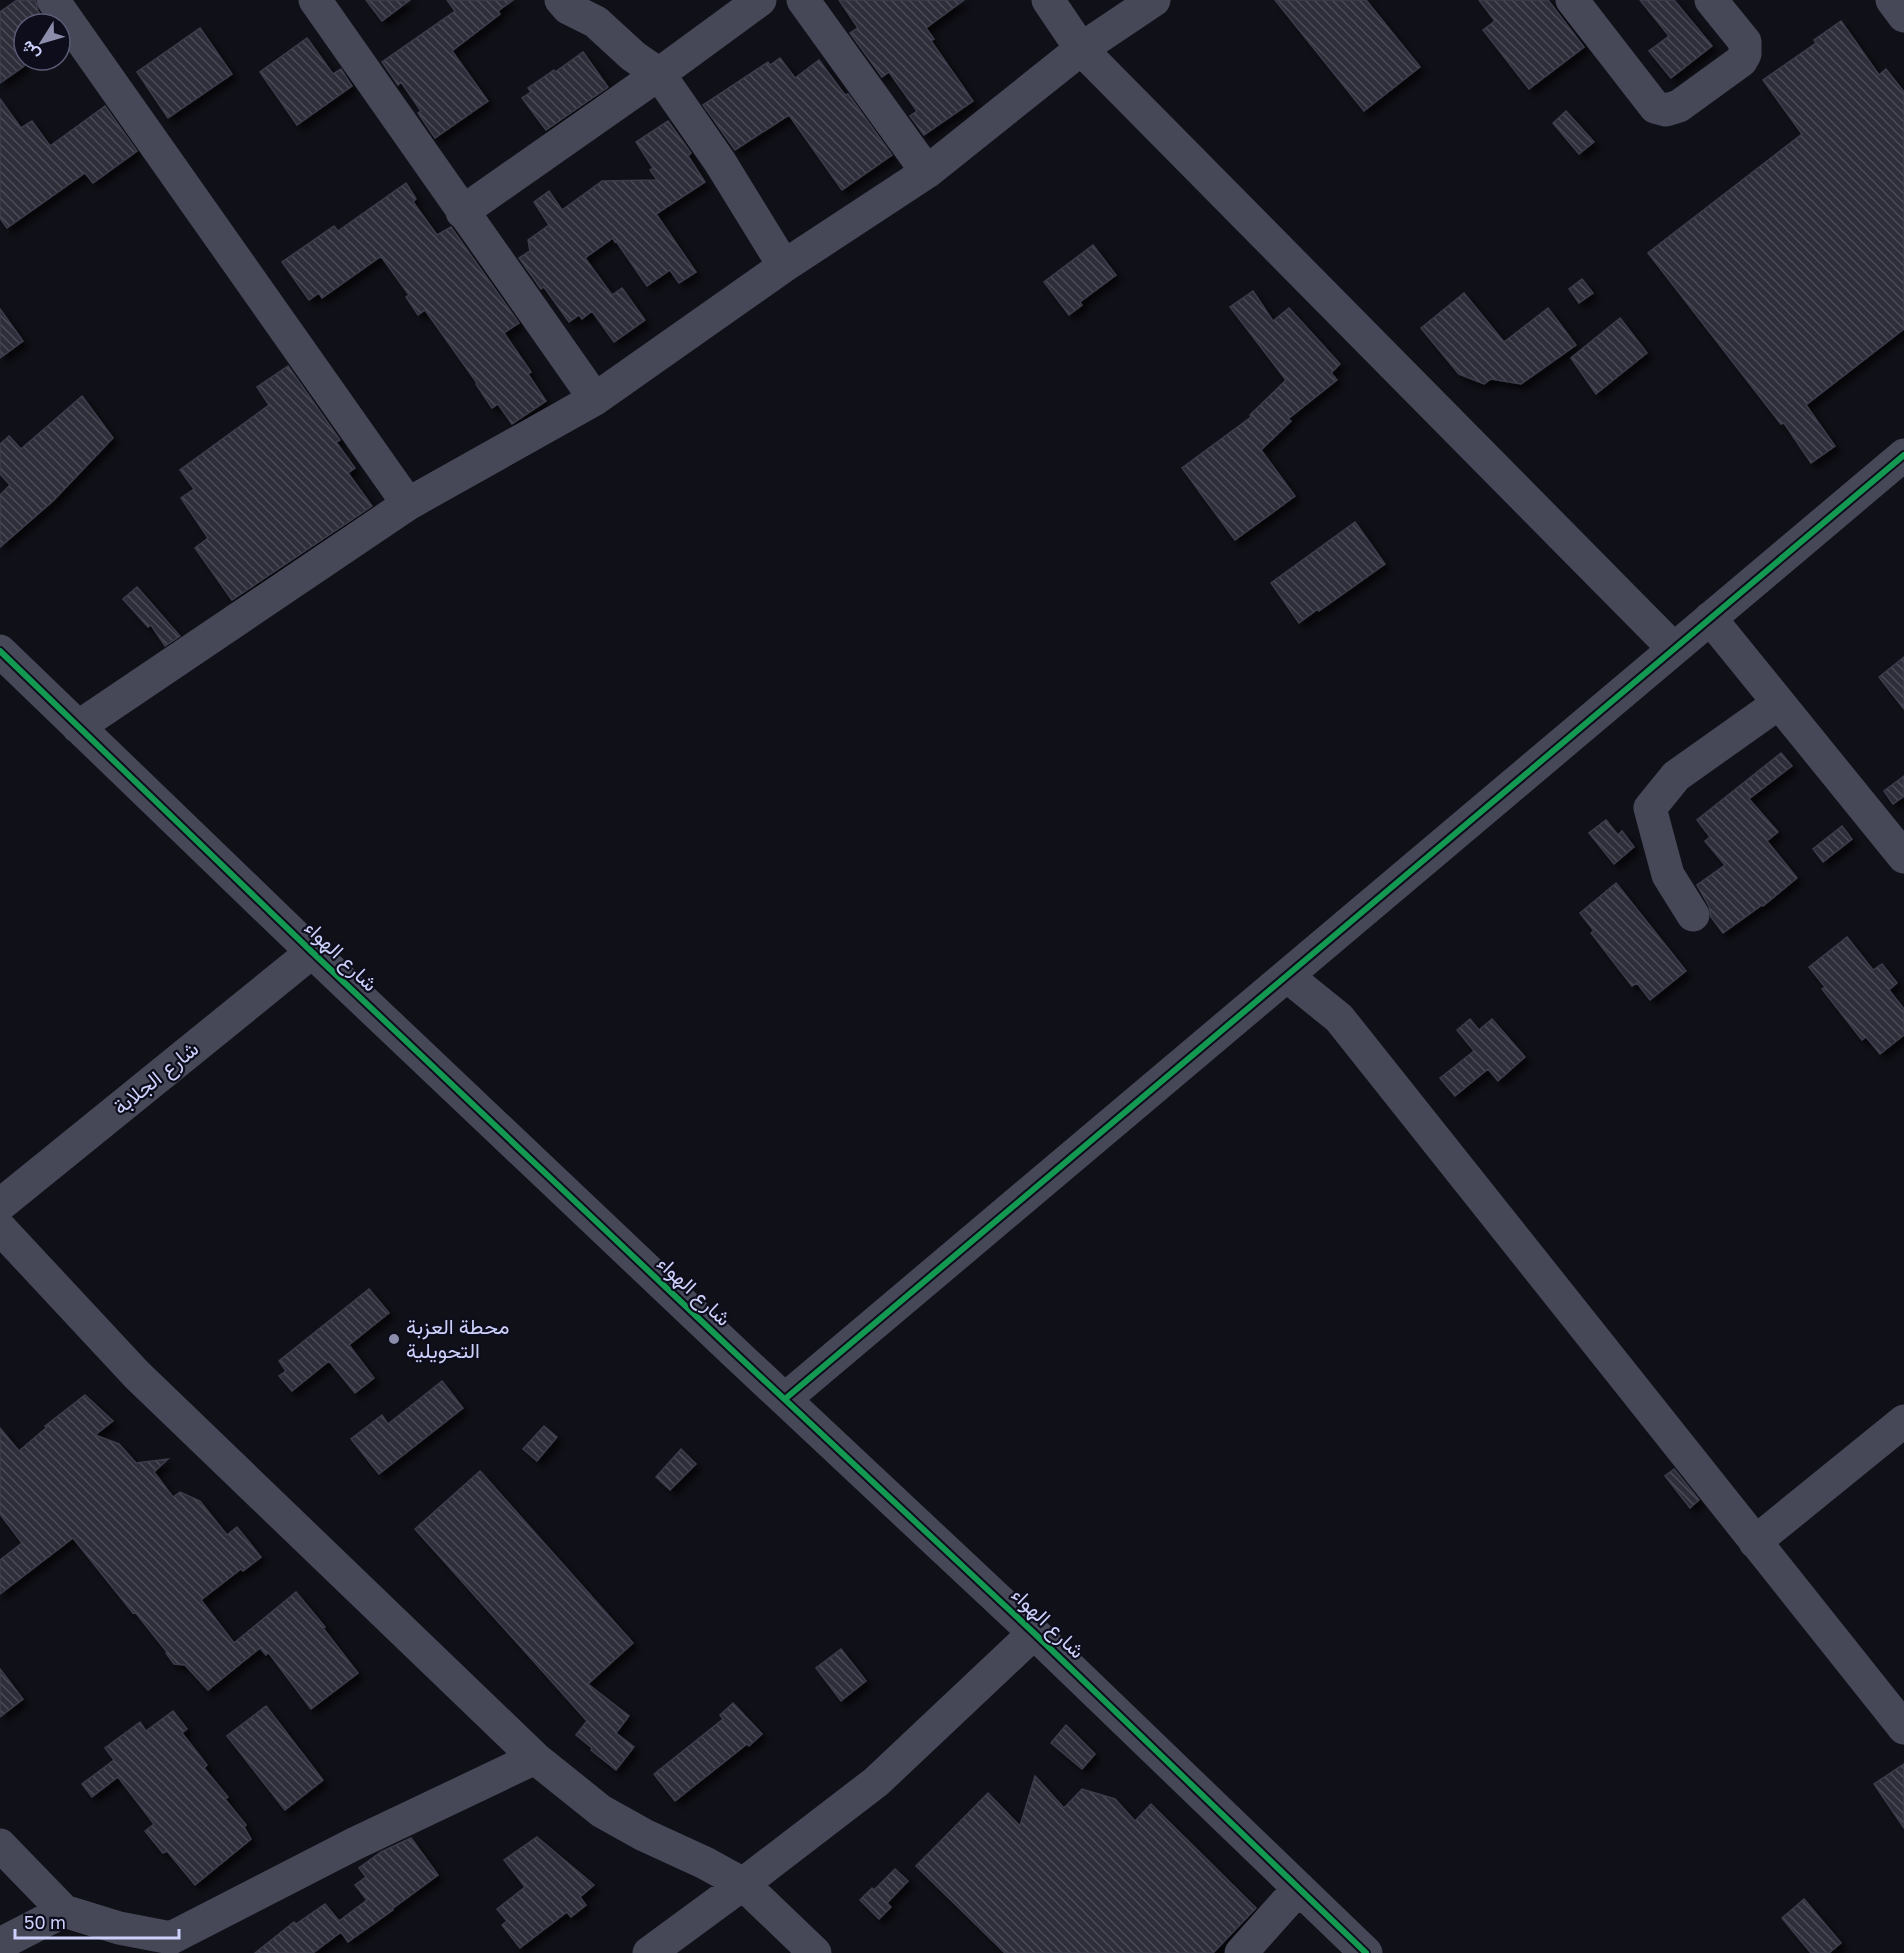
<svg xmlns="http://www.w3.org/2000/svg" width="1904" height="1953" font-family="'Golos Text',Vazirmatn,sans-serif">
<defs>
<pattern id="building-back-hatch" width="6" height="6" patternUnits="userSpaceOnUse" patternTransform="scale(1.5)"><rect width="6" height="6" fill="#2e2e3a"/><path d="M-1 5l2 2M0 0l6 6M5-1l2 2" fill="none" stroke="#4b4b57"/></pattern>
<filter id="shadow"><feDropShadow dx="5.5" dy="5.5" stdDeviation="3" flood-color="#0009"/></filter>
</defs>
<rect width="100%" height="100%" fill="#101018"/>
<!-- building -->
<path fill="url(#building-back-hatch)" stroke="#3b3c4b" stroke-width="1.5" filter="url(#shadow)" d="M17,0H35L38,11L47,24H24V66L0,83V12Z
M366,0H410L382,21Z
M447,0H513L498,11L500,14L452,51L488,101L435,138L418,113L421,111L401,82L398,85L382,62L455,11Z
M839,0H964L926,28L934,39L931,41L973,101L924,135L910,116L917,111L889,72L882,77L850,33L858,28Z
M1275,0H1366L1420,67L1364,111Z
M1479,0H1548L1584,47L1529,89L1483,30L1495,21Z
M1640,0H1674L1712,46L1671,78L1649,51L1669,36Z
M1841,21L1879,75L1886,69L1904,92V329L1806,405L1835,446L1811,463L1784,423L1781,424L1648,253L1802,134L1763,80L1816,43L1814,40Z
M200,28L232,74L168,118L137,72Z
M307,38L333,74L341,69L352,86L297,125L260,72Z
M583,52L608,87L546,130L522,98L531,92L528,88L554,70L555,72Z
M780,58L795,78L819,60L845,95L848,94L892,155L842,190L789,115L735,150L703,105L768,62L770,65Z
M0,99L21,128L32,121L50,146L105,106L137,151L93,183L85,173L7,228L0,218Z
M1566,111L1594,142L1579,154L1553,123Z
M668,121L691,153L688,156L705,182L656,214L696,272L679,283L670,270L647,286L616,241L615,242L613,238L585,258L612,295L622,288L645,320L614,342L592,311L582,319L579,315L569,322L544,287L541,289L519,258L530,251L528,240L549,225L534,202L549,191L562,210L602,181L657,180L650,170L653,168L636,142Z
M406,183L416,199L413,202L437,235L451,227L519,323L504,333L531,372L528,374L546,401L512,424L498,404L492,408L476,384L477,383L425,310L418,315L406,297L409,295L383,259L380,257L322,298L319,293L309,300L282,262L334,226L338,231Z
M1093,245L1116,275L1080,302L1082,305L1069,315L1044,282Z
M1582,279L1593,293L1579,303L1569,289Z
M1253,291L1273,321L1289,308L1340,364L1331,373L1337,380L1288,419L1291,421L1261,450L1295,496L1235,540L1182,468L1251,417L1250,415L1286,380L1230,307Z
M1464,293L1504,342L1548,308L1576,345L1521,384L1491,379L1484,384L1459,374L1421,328Z
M0,309L23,341L0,358Z
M1620,318L1647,353L1596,394L1571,358Z
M288,366L340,440L336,442L355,468L348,473L372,506L232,600L195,548L208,538L181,498L194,489L180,470L269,405L257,387Z
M82,396L113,438L53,501L0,547V495L10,485L0,474V444L9,436L21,449Z
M1355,522L1385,564L1319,611L1318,609L1299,623L1271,583Z
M137,587L180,636L165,646L151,625L148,627L123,599Z
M1904,657V709L1879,677Z
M1781,753L1792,766L1749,799L1778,832L1767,841L1797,878L1763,906L1762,905L1723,933L1711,917L1709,906L1697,885L1725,865L1705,841L1710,837L1697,820Z
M1904,776V796L1893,804L1884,791Z
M1606,820L1618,835L1622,831L1634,847L1614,864L1589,833Z
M1842,826L1852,839L1823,862L1813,849Z
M1616,883L1686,971L1650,1000L1637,983L1632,986L1591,933L1594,931L1580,913Z
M1847,937L1873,970L1882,964L1897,983L1889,990L1904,1009V1035L1880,1054L1866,1037L1862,1040L1822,989L1825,987L1809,967Z
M1470,1019L1479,1030L1492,1019L1525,1057L1498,1081L1488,1069L1455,1096L1440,1078L1474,1051L1457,1030Z
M369,1289L389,1313L349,1345L374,1378L355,1393L329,1361L292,1391L279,1376L286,1371L279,1361Z
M442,1381L463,1408L379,1474L351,1439L382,1415L388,1424Z
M85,1395L113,1421L95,1435L119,1444L136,1463L168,1459L154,1472L173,1497L180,1492L200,1501L227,1535L237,1527L261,1557L243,1571L241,1569L201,1600L234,1643L296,1592L325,1627L323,1628L358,1673L311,1709L268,1652L266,1655L260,1648L208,1690L185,1665L174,1664L166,1653L167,1652L135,1612L133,1613L73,1538L0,1594V1560L22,1543L0,1514V1428L19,1451L47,1427L45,1426Z
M544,1426L557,1437L537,1461L523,1449Z
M681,1449L696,1464L670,1490L656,1477Z
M1674,1469L1699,1500L1690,1508L1665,1476Z
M480,1471L633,1643L588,1684L629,1716L616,1733L634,1747L616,1770L591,1750L592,1748L576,1735L587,1721L415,1529Z
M841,1649L866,1681L841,1701L816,1668Z
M0,1669L23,1699L0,1717Z
M733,1703L762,1734L749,1746L747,1744L675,1801L654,1774L723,1719L720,1715Z
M266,1706L323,1780L285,1810L227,1736Z
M173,1711L187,1729L182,1733L207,1765L204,1768L228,1797L225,1799L246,1825L244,1827L251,1839L195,1885L167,1851L163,1853L145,1831L154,1824L118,1777L92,1797L82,1784L114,1760L105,1748L140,1722L146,1731Z
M1066,1725L1095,1754L1082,1769L1051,1743Z
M1904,1764V1828L1874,1784Z
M1035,1776L1064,1808L1082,1789L1115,1799L1135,1821L1151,1804L1256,1908L1213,1953H1005L916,1866L988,1793L1020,1826Z
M537,1837L594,1885L580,1897L586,1905L571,1917L567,1912L520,1948L502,1925L507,1921L497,1909L525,1887L504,1860Z
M411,1838L438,1875L392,1909L393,1910L348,1942L341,1932L313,1953H255L294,1922L296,1924L325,1904L339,1921L367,1900L355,1885L366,1877L359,1868L381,1852Z
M895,1869L908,1881L887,1903L891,1907L879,1919L860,1900L872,1888L874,1890Z
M1804,1899L1841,1943L1829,1953H1811L1782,1918Z"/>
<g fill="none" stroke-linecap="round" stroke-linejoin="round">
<!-- minor -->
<path stroke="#464858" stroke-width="33" d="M53,0L408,504
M315,0L595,399
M561,0L568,8L596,22L633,56L659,74L720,162L784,266
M803,0L927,172
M1048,0L1081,49L1674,649
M1572,0L1655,107L1666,110L1679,106L1741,61L1745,54V42L1711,0
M1892,0L1904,16
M462,212L659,74L760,0
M1710,618L1904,857
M0,651L312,952L734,1352L1034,1633L1366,1953
M78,727L408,504L595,399L784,266L927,172L1081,49L1154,0
M1693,915L1668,875L1650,808L1676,776L1779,703
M1287,976L1339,1018L1904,1728
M0,1205L312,952
M0,1228L137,1375L535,1758L601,1811L644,1835L705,1863L743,1884L815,1953
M785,1399L1904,455
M1755,1542L1904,1421
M0,1845L64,1911L119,1928L171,1938L354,1844L535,1758
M0,1944L64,1911
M649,1953L743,1884L876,1782L1034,1633
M1241,1953L1299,1888"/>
<!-- cycleway casing -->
<g stroke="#0d0d1c" stroke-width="10">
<path id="cycleway" d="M0,651L312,952L734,1352L1034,1633L1366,1953
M785,1399L1904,455"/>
</g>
<!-- cycleway -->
<use href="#cycleway" stroke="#139951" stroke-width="6"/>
</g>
<!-- markers -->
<circle fill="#8b8dab" stroke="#0d0d1c" stroke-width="2" cx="394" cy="1339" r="6"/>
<g text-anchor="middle" stroke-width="4.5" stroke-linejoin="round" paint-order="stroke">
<!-- street labels -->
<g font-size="21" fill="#cdd0fa" stroke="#0d0d1c">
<text transform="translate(341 956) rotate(44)" y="7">شارع الهواء</text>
<text transform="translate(156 1078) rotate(-39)" y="7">شارع الجلابة</text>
<text transform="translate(694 1291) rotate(43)" y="7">شارع الهواء</text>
<text transform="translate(1048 1623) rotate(44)" y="7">شارع الهواء</text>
</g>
<!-- poi labels -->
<g font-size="21" fill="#cdd0fa" stroke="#0d0d1c" text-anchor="start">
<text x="406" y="1334">محطة العزبة<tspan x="406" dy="24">التحويلية</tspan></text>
</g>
</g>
<!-- north arrow -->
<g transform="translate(42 42) rotate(233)"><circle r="28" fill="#0d0d1c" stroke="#5a5b75" stroke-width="1.5"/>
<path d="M0-4.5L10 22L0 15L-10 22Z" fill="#8b8dab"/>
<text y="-9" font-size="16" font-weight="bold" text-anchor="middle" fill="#cdd0fa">ش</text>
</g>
<!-- scale -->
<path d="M15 1929v9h164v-9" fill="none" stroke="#cdd0fa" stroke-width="3"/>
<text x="24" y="1929" font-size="18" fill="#cdd0fa" stroke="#0d0d1c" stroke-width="4.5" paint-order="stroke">50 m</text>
</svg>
